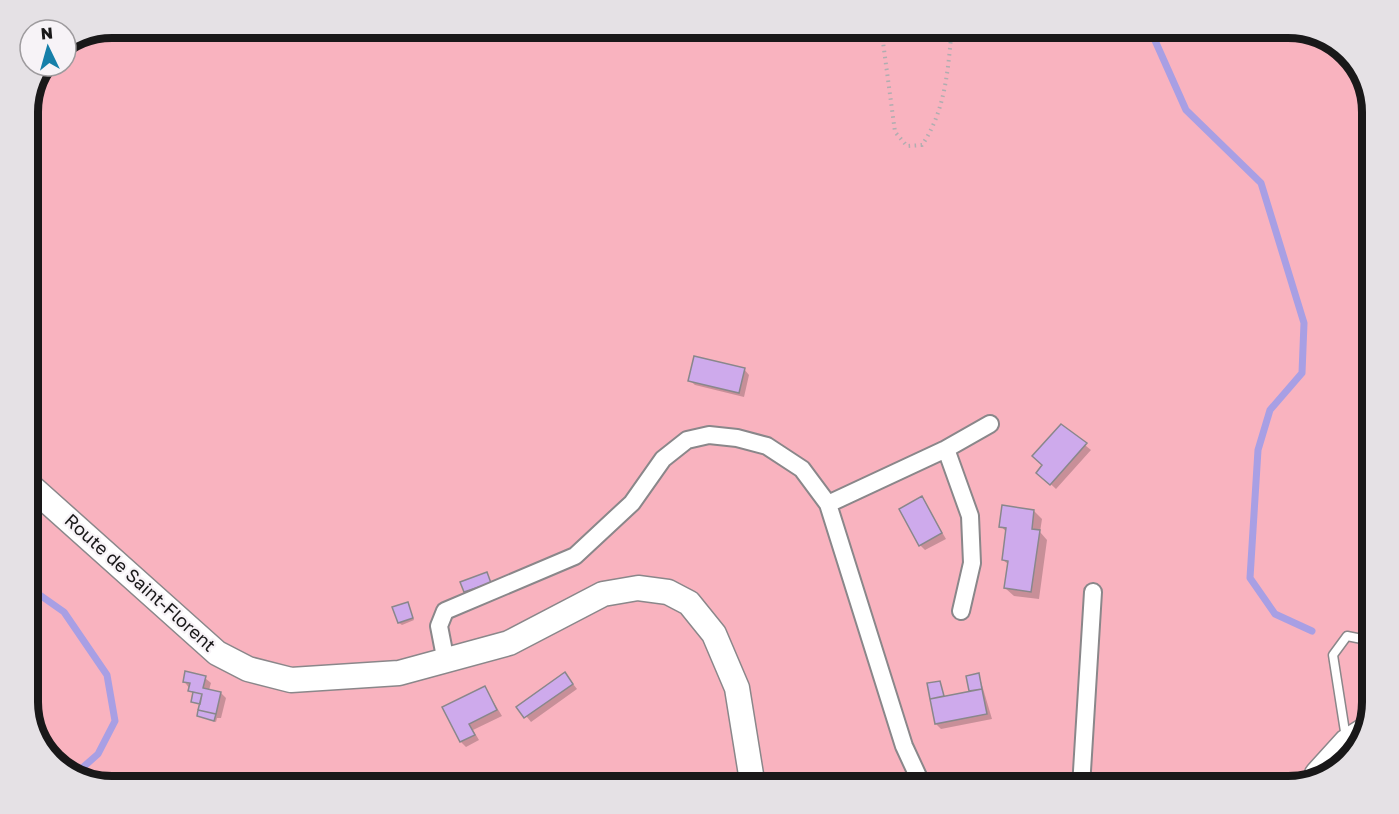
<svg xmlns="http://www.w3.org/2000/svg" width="1399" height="814" font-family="'Golos Text',sans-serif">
<rect width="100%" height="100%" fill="#f7f3f7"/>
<!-- green -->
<path fill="#f9b3bf" d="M111,27H1288L1329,38L1361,69L1372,106V703L1361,744L1330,776L1288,787H111L70,776L41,749L27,708V106L45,66H66V46Z"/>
<!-- shadow -->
<path fill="#0003" d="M744,369L749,375L744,397L695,385L689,380Z
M1061,426L1091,450L1056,489L1038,472L1044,465Z
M922,498L946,539L925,550L920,545Z
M1034,511L1042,519L1040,532L1047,540L1039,599L1014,596L1005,588L1009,565L1003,560L1007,533L1001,526Z
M487,574L492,585L468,594L465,591Z
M407,603L414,620L402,625L399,623Z
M979,675L992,719L941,729L936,724L929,684L940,682L945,698L972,692L971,691Z
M205,678L211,683L209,690L221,693L226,698L221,718H217L216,722L199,716L201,705L192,701L194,695L184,681Z
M570,680L577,689L531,722L519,707Z
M485,688L502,716L473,730L479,740L466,747L461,742Z"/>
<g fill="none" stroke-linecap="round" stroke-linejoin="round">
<!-- stream -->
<path stroke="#a89fe4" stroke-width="7" d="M1149,27L1186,110L1261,183L1304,323L1302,373L1270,410L1258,450L1250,578L1275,614L1312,631
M27,586L64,612L107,675L115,721L98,754L72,777"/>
</g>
<!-- building -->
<path fill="#ceaaec" stroke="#89878b" stroke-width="1.5" d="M694,356L745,368L739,393L688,381Z
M1061,424L1087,443L1050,485L1036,473L1042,465L1032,456Z
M922,496L942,533L919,546L899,509Z
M1002,505L1034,510L1032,529L1040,530L1031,592L1004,588L1008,561L1002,560L1006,528L999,527Z
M487,572L491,583L464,592L460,582Z
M408,602L413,618L398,623L392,607Z
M185,671L206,676L203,688L221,692L216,714L198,710L202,694L188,691L190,683L183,682Z
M565,672L573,684L524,718L516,707Z
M979,673L982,689L969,691L966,676Z
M940,681L944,696L930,699L927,683Z
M485,686L497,710L469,724L475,735L460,742L442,707Z
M982,689L987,714L935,724L930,699Z
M193,692L202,694L200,704L191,702Z
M198,710L216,714L214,721L197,716Z"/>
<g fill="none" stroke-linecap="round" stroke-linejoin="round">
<!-- service casing -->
<g stroke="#8a878a" stroke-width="11">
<path id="service" d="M1346,738L1333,655L1347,636L1372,641"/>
</g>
<!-- minor casing -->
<g stroke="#8a878a" stroke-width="20">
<path id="minor" d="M946,449L970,516L972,563L961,611
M828,504L946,449L990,424
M446,662L439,626L445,611L575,556L632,503L663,459L687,440L709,435L737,438L767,446L802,469L828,504L904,746L923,787
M1081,787L1093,592"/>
</g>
<!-- secondary casing -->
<g stroke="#8a878a" stroke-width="27">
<path id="secondary" d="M27,483L217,653L248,669L291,680L399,673L509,643L603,594L638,588L668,592L689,603L714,634L737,688L753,787
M1316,779L1317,774L1346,742L1365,730"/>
</g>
<!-- path -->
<path stroke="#b0adb0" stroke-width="4" stroke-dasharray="1.5 4.5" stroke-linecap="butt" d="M881,27L895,132L907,146L922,145C946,110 948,68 952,27"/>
<!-- service -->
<use href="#service" stroke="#fff" stroke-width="8"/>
<!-- minor -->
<use href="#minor" stroke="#fff" stroke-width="16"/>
<!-- secondary -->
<use href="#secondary" stroke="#fff" stroke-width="24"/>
</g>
<g text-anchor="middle" stroke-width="4.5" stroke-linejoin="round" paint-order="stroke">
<!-- street labels -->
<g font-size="18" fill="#191819" stroke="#f7f3f7">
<text transform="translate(140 583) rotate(42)" y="6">Route de Saint-Florent</text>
</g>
</g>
<!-- crop -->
<path d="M0 0H1399V814H0ZM112 38H1288A74 74 0 0 1 1362 112V702A74 74 0 0 1 1288 776H112A74 74 0 0 1 38 702V112A74 74 0 0 1 112 38Z" fill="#e5e1e5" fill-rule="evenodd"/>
<path fill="none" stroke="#191819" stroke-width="8" d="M112 38H1288A74 74 0 0 1 1362 112V702A74 74 0 0 1 1288 776H112A74 74 0 0 1 38 702V112A74 74 0 0 1 112 38Z"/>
<!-- north arrow -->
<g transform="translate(48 48) rotate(355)"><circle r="28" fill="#f7f3f7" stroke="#9e9b9e" stroke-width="1.5"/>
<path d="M0-4.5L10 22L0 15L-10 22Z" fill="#167fa9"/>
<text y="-9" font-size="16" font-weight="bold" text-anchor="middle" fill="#191819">N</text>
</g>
</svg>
